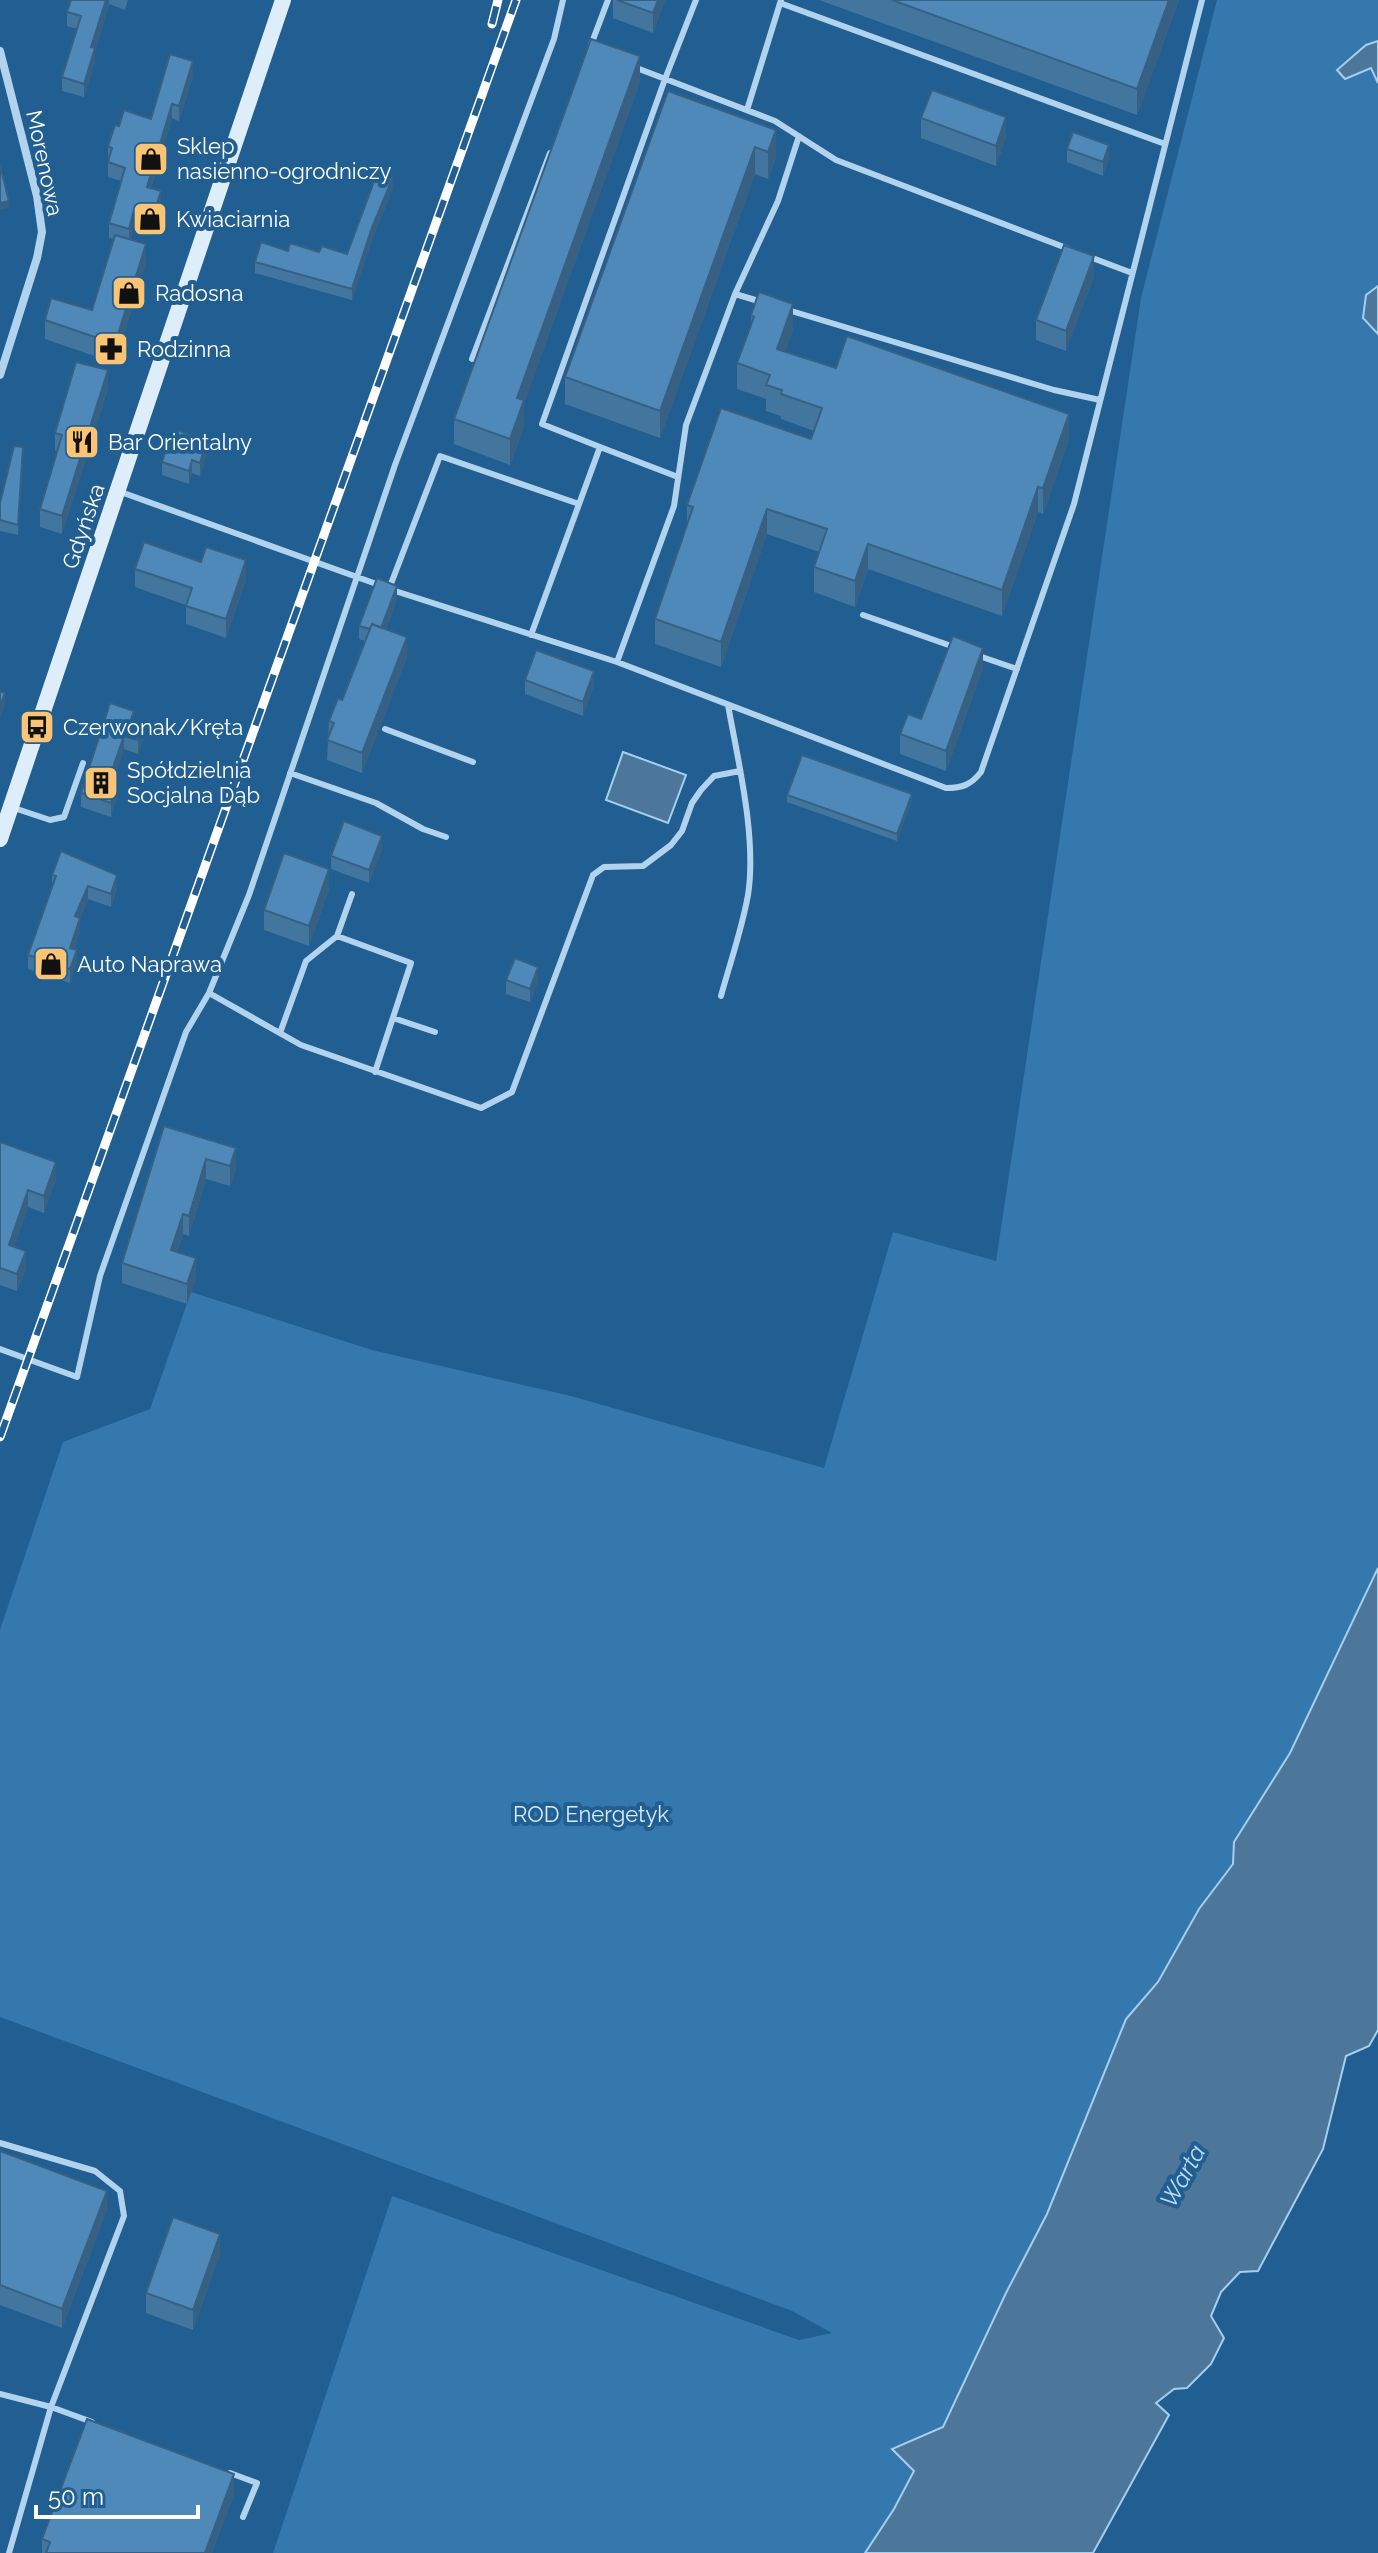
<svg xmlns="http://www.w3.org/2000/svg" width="1378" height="2553" font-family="Raleway,sans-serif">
<rect width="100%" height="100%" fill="#215e91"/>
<!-- green -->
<path fill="#3578ae" d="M1217,0H1378V41L1366,45L1371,67L1378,83V286L1366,295L1363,318L1378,334V1568L1290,1753L1234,1842L1233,1864L1199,1909L1158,1982L1126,2019L1047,2214L1006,2293L942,2427L893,2449L914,2470L894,2509L865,2553H273L392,2196L799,2340L832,2333L792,2311L0,2017V1630L63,1442L150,1409L191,1292L372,1350L571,1396L824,1468L893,1232L996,1261L1141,298Z"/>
<!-- water -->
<path fill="#4c779a" stroke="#a5cfee" stroke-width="2" d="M1378,41V83L1371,68L1345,79L1337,70L1366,45Z
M1378,286V334L1363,318L1366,295Z
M623,752L686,775L668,823L606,800Z
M1378,1568V2030L1369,2046L1346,2056L1323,2149L1258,2271L1240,2272L1221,2292L1211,2316L1224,2338L1211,2364L1187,2388L1174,2389L1156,2403L1169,2415L1093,2553H865L894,2509L914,2471L892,2449L943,2427L1006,2293L1047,2214L1126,2019L1158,1982L1199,1909L1233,1864L1234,1842L1290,1753Z"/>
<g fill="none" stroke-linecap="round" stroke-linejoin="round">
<!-- lane -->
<path stroke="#b2d3ed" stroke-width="6" d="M780,3L1165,144
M591,45L608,0
M634,67L775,121L836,160L1069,249
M747,110L781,0
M1087,256L1132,273
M735,294L762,302
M788,310L1054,390L1100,400
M472,359L550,153
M600,447L542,424L665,79L696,0
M118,491L382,586
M389,589L440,456L579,504
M392,590L617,662L946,788C962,788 971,785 981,772L1074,504L1202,0
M863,615L957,648
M531,635L600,447L678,477
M979,656L1017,669
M617,662L674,506L686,425L735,294L778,201L799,136
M385,729L473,762
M290,773L376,803L423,829L446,837
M14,808L50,820L64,817L83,763
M337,936L411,963L375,1072
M209,993L301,1045L481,1108L512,1092L593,875L604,867L643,866L671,845L682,831L692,803L701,790L714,776L740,771
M721,996C730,963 742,929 748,895C757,838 738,761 728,705
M393,1018L435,1032
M280,1033L306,961L337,936L352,894
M0,1349L77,1377L100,1276L186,1032L209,993L249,895L395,465L554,39L563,0
M0,2143L95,2171L120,2191L124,2216L51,2407L9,2553
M0,2394L51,2407L92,2422
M230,2473L257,2483L243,2517"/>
<!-- street -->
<path stroke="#b2d3ed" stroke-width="8" d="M0,51L37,196L42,232L37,258L0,375"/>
<!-- secondary -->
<path stroke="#deedfa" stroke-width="16" d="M0,839L283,0"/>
<!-- rail casing -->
<g stroke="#fff" stroke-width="9">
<path id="rail" d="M492,24L498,0
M0,1437L516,0"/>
</g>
<!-- rail -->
<use href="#rail" stroke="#215e91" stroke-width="6" stroke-dasharray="18" stroke-linecap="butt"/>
</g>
<!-- wall -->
<path fill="#43769f" d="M71,0H128L125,10L109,4L95,51V62L84,97L62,91V77L77,29L67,26V12Z
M613,0H665L653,33L613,18Z
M819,0H1179L1137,115Z
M193,76L179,121L172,118L151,188L161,205L153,231L134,225L130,240L146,263L115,363L45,339V320L92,310L114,239L109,238V223L121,181L108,177V146L119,126L151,119Z
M640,82L524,403V426L510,465L454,444V419Z
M668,91L776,157L768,179L755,174L660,438L565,404V377Z
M921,118L1006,137L996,166L921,138Z
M1067,149L1109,158L1103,176L1067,162Z
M393,188L371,242L352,300L255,273V262L288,251L347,254Z
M1094,276L1066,351L1036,340V320Z
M751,315L793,330L785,352L1069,439L1043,514L1038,512L1002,616L868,569L855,607L814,592V567L819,552L767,534L721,667L655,644V619L687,524V505L811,439L814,431L781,419V416L766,411V399L737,389V363L751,326Z
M108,389L62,534L40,527V509L57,451H55V433Z
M207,454L200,476L192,473L189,484L162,475V462Z
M23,458L18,535L0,531V503Z
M135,569L246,579L226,638L186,624V605L135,587Z
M397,599L386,629L407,657L362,773L327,760L329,721L342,700L365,641L359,639V626Z
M983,668L946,771L900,754V734L921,719Z
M525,680L594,685L583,716L525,694Z
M134,720L144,737L138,754L124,749L113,780L117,795L111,817L81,807V793Z
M787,795L912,801L897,841L787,802Z
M382,849L369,883L331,869V856Z
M52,875L117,889L111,907L88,899L80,918V931L74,949L77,964L70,983L28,969V955L52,885Z
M329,889L309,946L264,930V910Z
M506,980L538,981L530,1002L506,994Z
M164,1126L236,1168L230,1186L206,1179L189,1236L183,1234L177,1252L196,1278L187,1304L122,1283V1263Z
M0,1142L56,1179L44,1213L28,1207L14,1247L26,1268L17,1291L0,1285Z
M0,2151L107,2210L62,2328L0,2305Z
M220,2254L193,2330L146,2313V2293Z
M234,2494L212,2553H42V2539Z"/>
<!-- shaded-wall -->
<path fill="#376082" d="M106,0H109V4L95,51V62L84,97V84L91,47Z
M658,0H665L653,33V13Z
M1169,0H1179L1137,115V89Z
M640,56V82L524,403V426L510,465V439L517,398Z
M193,61V76L179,121V106Z
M172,104V118L147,201V187Z
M1006,117V137L996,166V146Z
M776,130V157L768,179V152Z
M1109,145V158L1103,176V162Z
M755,147V174L660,438V411Z
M393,177V188L371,242L352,300V289L371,230Z
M161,191V205L153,231V216Z
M9,201V208L0,210V203Z
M134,210V225L129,244V229Z
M146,244V263L115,363V344Z
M1094,256V276L1066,351V331Z
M793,304V330L777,375V349Z
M108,370V389L62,534V516Z
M1069,414V439L1043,514V488Z
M207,440V454L200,476V463Z
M192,460V473L189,484V471Z
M1038,487V512L1002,616V590Z
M767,509V534L721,667V642Z
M868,544V569L855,607V581Z
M246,560V579L226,638V619Z
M397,586V599L379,647V633Z
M407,637V657L362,773V753Z
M983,648V668L946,771V751Z
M594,671V685L583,716V702Z
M5,693V705L0,719V706Z
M144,723V737L138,754V740Z
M124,736V749L109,792V779Z
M117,781V795L111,817V803Z
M912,794V801L897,841V834Z
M382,836V849L369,883V870Z
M329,869V889L309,946V926Z
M117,875V889L111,907V894Z
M88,886V899L75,930V916Z
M80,918V931L70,961V948Z
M77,950V964L70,983V969Z
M538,967V981L530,1002V989Z
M236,1148V1168L230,1186V1166Z
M206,1159V1179L189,1236V1216Z
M56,1162V1179L44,1213V1196Z
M28,1190V1207L9,1262V1245Z
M183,1214V1234L171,1270V1250Z
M26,1251V1268L17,1291V1274Z
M196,1258V1278L187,1304V1284Z
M107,2191V2210L62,2328V2309Z
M220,2234V2254L193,2330V2310Z
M234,2474V2494L212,2553H205Z"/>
<!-- building -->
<path fill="#4e89b9" stroke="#376082" stroke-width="2" d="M71,0H106L91,47L95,48L84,84L62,77L81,16L67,12Z
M617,0H658L653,13Z
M892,0H1169L1137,89Z
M591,39L640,56L517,398L524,400L510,439L454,419Z
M170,54L193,61L179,106L172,104L147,187L161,191L153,216L134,210L129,229L109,223L125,168L108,162L112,148L108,146L115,125L119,126L124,110L151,119Z
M932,90L1006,117L996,146L921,118Z
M668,91L776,130L768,152L755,147L660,411L565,377Z
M1073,132L1109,145L1103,162L1067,149Z
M0,165L9,201L0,203Z
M378,171L393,177L371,230L352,289L255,262L261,242L288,251L290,243L319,252L322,246L347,254Z
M115,235L146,244L115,344L45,320L51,298L92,310Z
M1064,245L1094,256L1066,331L1036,320Z
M759,292L793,304L777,349L836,368L847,336L1069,414L1043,488L1038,487L1002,590L868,544L855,581L814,567L827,529L767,509L721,642L655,619L693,507L687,505L721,408L811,439L822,408L781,394L782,390L766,385L770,375L737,363L754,317L751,315Z
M76,362L108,370L62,516L40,509L62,435L55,433Z
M173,429L207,440L200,463L192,460L189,471L162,462Z
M14,446L23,447L18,525L0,520V503Z
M144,542L201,562L206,547L246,560L226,619L186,606L192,588L135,569Z
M377,578L397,586L381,628L372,624L370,629L359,626Z
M372,624L407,637L362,753L327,740L334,723L329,721L338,698L342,700Z
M953,636L983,648L946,751L900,734L908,714L921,719Z
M536,650L594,671L583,702L525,680Z
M0,691L5,693L0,706Z
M110,703L134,711L131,719L144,723L138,740L124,736L109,779L117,781L111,803L81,793Z
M802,755L912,794L897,834L787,795Z
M344,821L382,836L369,870L331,856Z
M61,851L117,875L111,894L88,886L75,916L80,918L70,948L77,950L70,969L28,955L56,876L52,875Z
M284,853L329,869L309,926L264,910Z
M515,958L538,967L530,989L506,980Z
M164,1126L236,1148L230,1166L206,1159L189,1216L183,1214L171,1250L196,1258L187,1284L122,1263Z
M0,1142L56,1162L44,1196L28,1190L9,1245L26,1251L17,1274L0,1268Z
M0,2151L107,2191L62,2309L0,2285Z
M173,2217L220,2234L193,2310L146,2293Z
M87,2419L234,2474L205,2553H46L50,2542L42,2539Z"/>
<!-- icons -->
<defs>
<g id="shop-square" transform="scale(1.8)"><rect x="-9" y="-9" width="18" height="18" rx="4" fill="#f9c473" stroke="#215e91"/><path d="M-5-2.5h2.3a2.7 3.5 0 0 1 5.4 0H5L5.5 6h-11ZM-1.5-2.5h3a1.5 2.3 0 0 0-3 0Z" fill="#111"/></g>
<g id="pharmacy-square" transform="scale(1.8)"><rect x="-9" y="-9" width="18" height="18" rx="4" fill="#f9c473" stroke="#215e91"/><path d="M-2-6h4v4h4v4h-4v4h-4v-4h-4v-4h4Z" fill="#111"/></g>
<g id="restaurant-square" transform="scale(1.8)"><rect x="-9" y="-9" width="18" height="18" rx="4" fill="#f9c473" stroke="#215e91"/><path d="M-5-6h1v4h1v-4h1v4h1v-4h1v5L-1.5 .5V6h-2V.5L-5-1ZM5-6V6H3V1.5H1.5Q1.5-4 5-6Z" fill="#111"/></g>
<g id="bus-square" transform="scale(1.8)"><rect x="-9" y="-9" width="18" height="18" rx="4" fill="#f9c473" stroke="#215e91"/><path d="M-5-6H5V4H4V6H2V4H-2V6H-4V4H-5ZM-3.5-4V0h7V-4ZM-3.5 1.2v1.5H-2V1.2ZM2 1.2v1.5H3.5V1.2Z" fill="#111"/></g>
<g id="building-square" transform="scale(1.8)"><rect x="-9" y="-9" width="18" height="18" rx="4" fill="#f9c473" stroke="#215e91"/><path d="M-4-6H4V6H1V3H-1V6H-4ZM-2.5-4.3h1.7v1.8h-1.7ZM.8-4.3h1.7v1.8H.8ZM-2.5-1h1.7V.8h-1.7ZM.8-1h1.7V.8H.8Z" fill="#111"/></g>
</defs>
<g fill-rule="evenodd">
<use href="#shop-square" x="151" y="159"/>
<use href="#shop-square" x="150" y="219"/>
<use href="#shop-square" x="129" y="293"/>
<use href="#pharmacy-square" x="111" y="349"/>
<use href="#restaurant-square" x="82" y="442"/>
<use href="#bus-square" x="37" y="727"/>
<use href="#building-square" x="101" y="783"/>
<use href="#shop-square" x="51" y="964"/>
</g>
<g text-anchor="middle" stroke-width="8" stroke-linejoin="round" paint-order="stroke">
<!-- poi labels -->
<g font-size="22" fill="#fff" stroke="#215e91" text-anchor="start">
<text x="177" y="154">Sklep<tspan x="177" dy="25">nasienno-ogrodniczy</tspan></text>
<text x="176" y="227">Kwiaciarnia</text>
<text x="155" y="301">Radosna</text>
<text x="137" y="357">Rodzinna</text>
<text x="108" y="450">Bar Orientalny</text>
<text x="63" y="735">Czerwonak/Kręta</text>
<text x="127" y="778">Spółdzielnia<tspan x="127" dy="25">Socjalna Dąb</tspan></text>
<text x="77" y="972">Auto Naprawa</text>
</g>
<!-- street labels -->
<g font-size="22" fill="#fff" stroke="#215e91">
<text transform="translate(45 163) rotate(78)" y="8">Morenowa</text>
<text transform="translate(83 526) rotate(-71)" y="8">Gdyńska</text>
</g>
<!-- park labels -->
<g font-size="22" fill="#d7eaf9" stroke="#215e91">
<text x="591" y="1822">ROD Energetyk</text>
</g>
<!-- water labels -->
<g font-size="24" font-style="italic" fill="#bedcf4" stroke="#215e91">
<text transform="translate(1183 2176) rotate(-61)" y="8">Warta</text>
</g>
</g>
<!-- scale -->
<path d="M36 2505v12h162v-12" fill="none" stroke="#ffffff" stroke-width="4"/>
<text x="48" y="2505" font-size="24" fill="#ffffff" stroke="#215e91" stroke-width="6" paint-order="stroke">50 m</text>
</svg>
